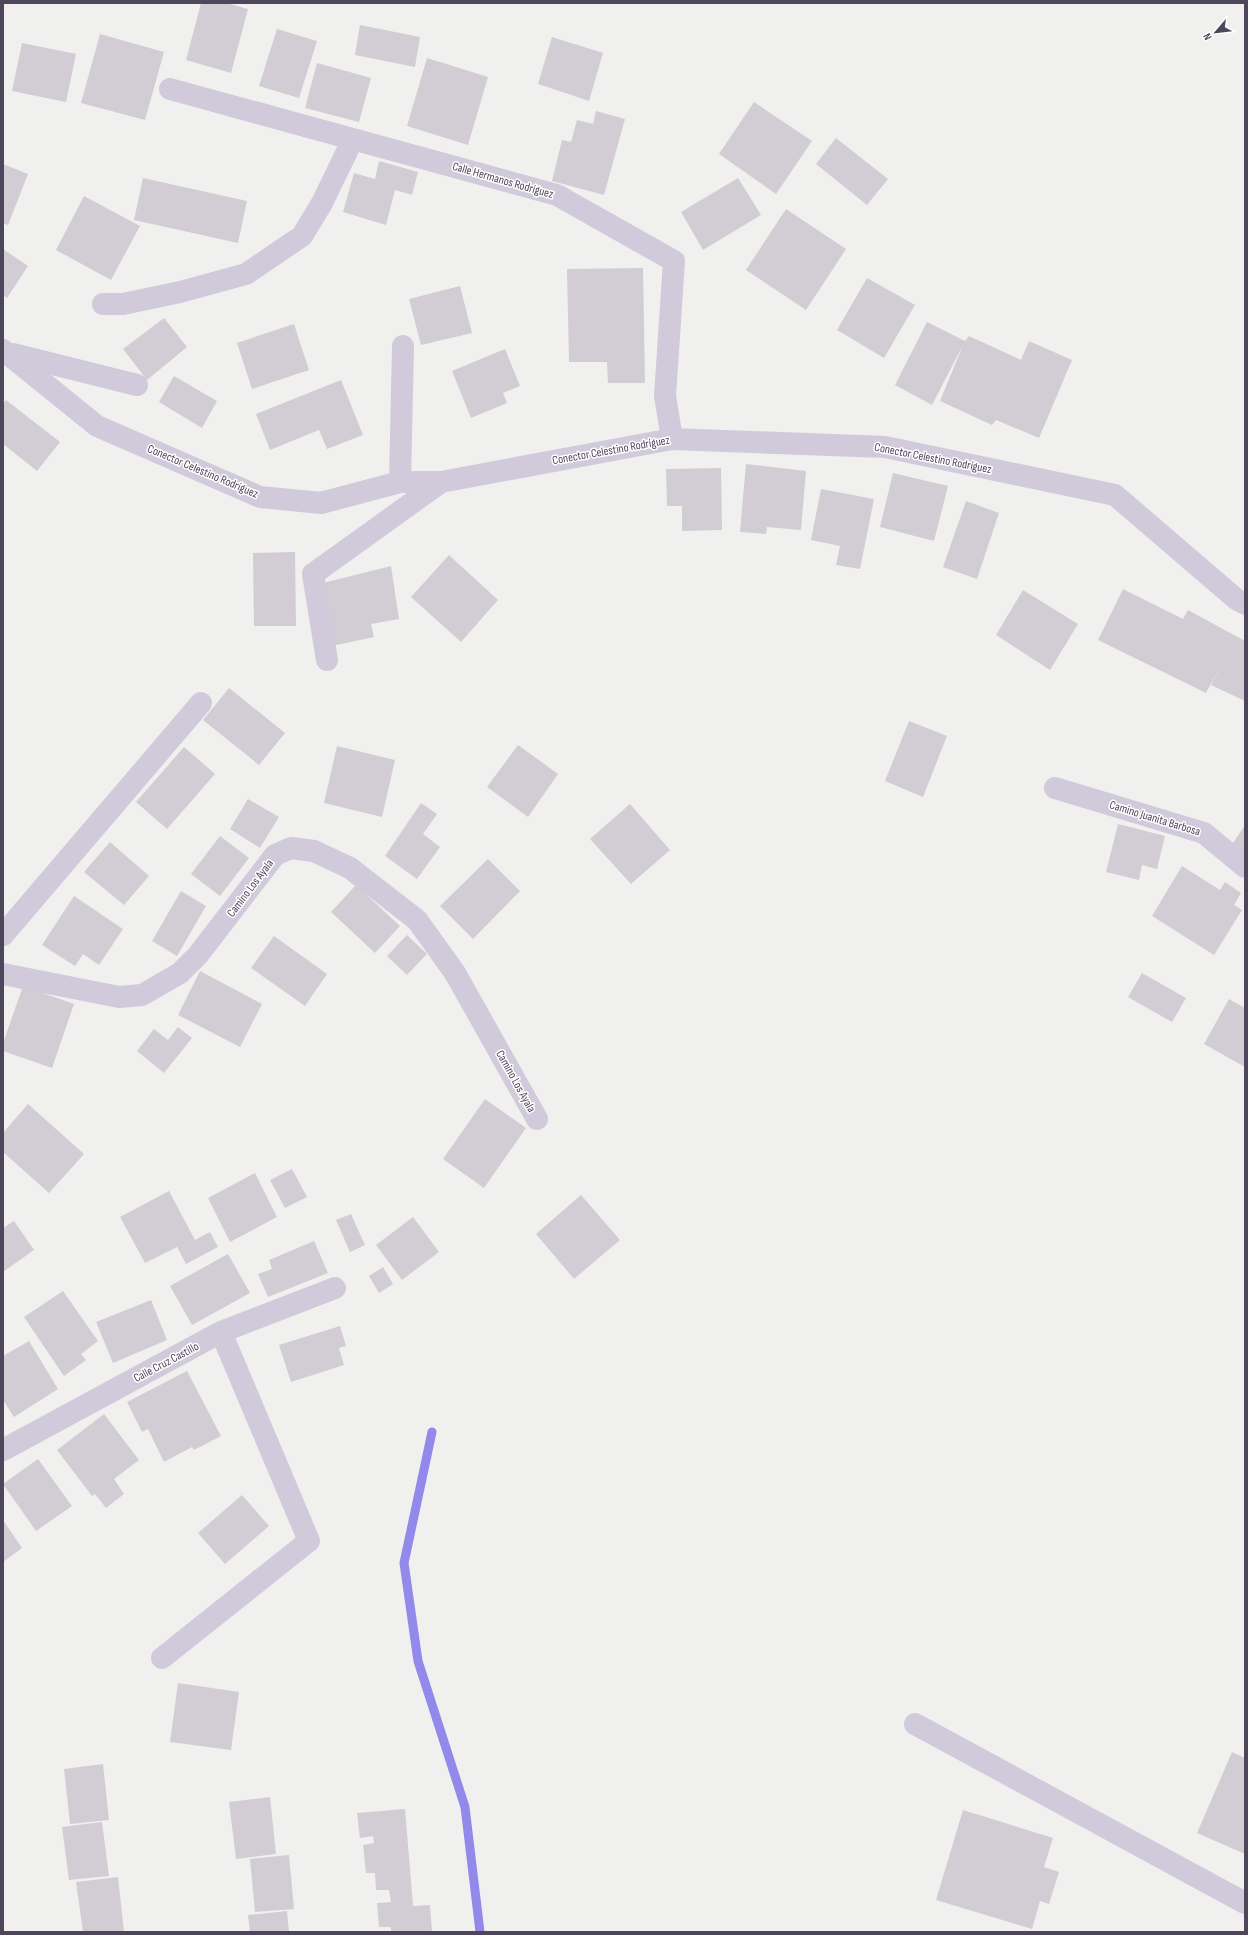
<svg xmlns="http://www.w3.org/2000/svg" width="1248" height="1935" font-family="'Sofia Sans Condensed',sans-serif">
<rect width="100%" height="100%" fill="#f0f0ee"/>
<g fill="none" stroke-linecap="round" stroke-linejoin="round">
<!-- stream -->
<path stroke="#9389eb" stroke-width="9" d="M432,1432L404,1563L418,1661L465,1807L480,1932"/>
</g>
<!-- building -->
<path fill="#d2cdd5" d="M201,3H226L248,9L231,73L186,60Z
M360,25L420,37L415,67L355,55Z
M277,29L317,41L299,98L259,86Z
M100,34L164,52L145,120L81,103Z
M552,37L603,53L589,101L538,84Z
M22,43L76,54L66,102L12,91Z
M427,58L488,77L468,145L407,126Z
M317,63L371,78L359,122L305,108Z
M754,102L812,141L776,194L719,154Z
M596,111L625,119L604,195L552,181L562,140L571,142L577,120L593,124Z
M836,138L888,179L867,205L816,164Z
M379,161L418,172L412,195L395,190L386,225L343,212L354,173L375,179Z
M3,164L28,174L8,225L3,223Z
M143,178L247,201L238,243L134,220Z
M738,178L761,215L703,250L681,212Z
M84,196L140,226L111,280L56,250Z
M786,209L846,249L806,310L746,270Z
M3,249L28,266L7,298L3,295Z
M643,268L645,383H608L607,362H569L567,269Z
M867,278L915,305L884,358L837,330Z
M460,286L472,333L421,345L409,299Z
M164,318L187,347L147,380L123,349Z
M927,322L965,341L969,336L1021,360L1029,341L1072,360L1039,438L996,420L992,425L940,401L963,345L932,405L895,385Z
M294,324L309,370L252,389L237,343Z
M505,349L520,386L503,393L507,403L471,418L452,371Z
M174,376L217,401L202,428L159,402Z
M341,380L363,435L327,449L319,430L270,450L256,414Z
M6,400L60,442L37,471L3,444V404Z
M746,464L806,471L801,530L767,527L766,534L740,532Z
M721,468L722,530L682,531V506H667L666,469Z
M893,473L948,486L934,541L880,527Z
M821,489L874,499L860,569L836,565L840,546L811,540Z
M966,501L999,513L977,579L943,567Z
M295,552L296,626H254L253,553Z
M449,555L498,600L461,642L411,597Z
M391,566L399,619L371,624L374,637L332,646L319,584Z
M1123,589L1183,619L1188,610L1245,641V701L1211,685L1220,667L1206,693L1098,640Z
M1023,590L1078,624L1050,670L996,635Z
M229,688L285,733L259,765L203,720Z
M909,721L947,736L923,797L885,781Z
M518,745L558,774L528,817L487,787Z
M337,746L395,760L382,817L324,803Z
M184,747L215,774L167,829L136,802Z
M248,799L279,817L260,848L230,829Z
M421,803L437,814L423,834L440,847L417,879L385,856Z
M630,804L670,850L631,884L590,839Z
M1118,824L1165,836L1157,869L1142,865L1139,880L1106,872Z
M1245,825V856L1231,846Z
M220,836L249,858L220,896L191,874Z
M110,842L149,876L124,905L84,872Z
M488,859L520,891L473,939L440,906Z
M1182,866L1220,890L1225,882L1241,893L1234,905L1242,910L1214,955L1152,916Z
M356,885L400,926L375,953L331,912Z
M181,891L206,906L177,956L152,941Z
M74,896L123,929L99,965L83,954L75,966L42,945Z
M407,935L427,954L407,975L387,956Z
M274,936L327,974L305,1006L251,968Z
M200,971L262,1004L240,1047L178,1015Z
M1142,973L1186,998L1172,1022L1128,997Z
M23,986L74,1004L52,1068L3,1051V1043Z
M1229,999L1245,1008V1067L1204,1044Z
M178,1027L192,1038L164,1073L137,1051L154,1029L168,1040Z
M485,1099L526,1128L484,1188L443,1159Z
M28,1104L84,1154L49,1193L3,1152V1133Z
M292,1169L307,1197L285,1208L270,1180Z
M255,1173L277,1217L230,1242L208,1198Z
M169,1191L195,1240L210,1232L218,1247L186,1264L177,1247L145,1263L120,1217Z
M581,1195L620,1240L574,1279L536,1234Z
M351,1214L365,1245L350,1252L336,1220Z
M413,1217L439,1252L402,1280L376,1245Z
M14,1221L34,1250L3,1272V1228Z
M314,1241L328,1273L268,1297L258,1274L272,1269L269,1260Z
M228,1254L250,1293L192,1325L170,1286Z
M383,1267L393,1284L379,1293L369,1276Z
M63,1291L98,1341L81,1354L86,1360L64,1376L24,1317Z
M151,1300L167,1340L113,1363L96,1322Z
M340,1326L346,1346L339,1348L344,1365L291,1382L279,1345Z
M29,1341L58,1389L14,1417L3,1400V1356Z
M187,1371L221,1436L194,1450L192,1447L164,1462L148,1429L142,1432L127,1402Z
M104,1414L139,1460L114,1479L124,1494L106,1508L95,1494L92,1496L57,1450Z
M38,1459L72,1506L36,1531L3,1484Z
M242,1495L269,1526L225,1564L198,1533Z
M3,1520L22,1548L3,1562Z
M178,1683L239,1692L231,1750L170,1742Z
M1232,1752L1245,1758V1854L1197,1833Z
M103,1764L109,1820L70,1824L64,1769Z
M270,1797L276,1854L236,1859L229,1802Z
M405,1809L413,1906L430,1905L432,1932H391V1927H379L377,1903L391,1902L389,1890H376L375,1873H366L363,1845L374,1843L373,1836L360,1838L357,1813Z
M963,1810L1053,1838L1044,1867L1059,1872L1049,1904L1040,1901L1032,1929L936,1900Z
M102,1822L109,1876L69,1880L62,1827Z
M289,1855L294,1909L255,1912L250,1859Z
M118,1877L124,1932H83L76,1882Z
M287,1911L289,1932H250L248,1915Z"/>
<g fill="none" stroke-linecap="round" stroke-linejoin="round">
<!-- minor -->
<path stroke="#d0cadb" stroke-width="22" d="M170,89L557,195L674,261L665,396L672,439
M103,304H123L180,292L246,274L302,236L322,203L353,139
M3,350L97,426L260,497L321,503L400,482H441L672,439L885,447L1115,495L1236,599L1245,604
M13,354L137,385
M400,482L403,346
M327,660L313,574L441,482
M1055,788L1204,833L1245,867
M3,935L201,703
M3,974L119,997L142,995L180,973L198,955L275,855L291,848L314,851L350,868L417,920L455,973L537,1119
M3,1450L221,1332L335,1288
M162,1658L309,1541L221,1332
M915,1724L1245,1903"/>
</g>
<g text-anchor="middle" stroke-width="3" stroke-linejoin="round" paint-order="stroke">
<!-- street labels -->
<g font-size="12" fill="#4e465b" stroke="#fff">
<text transform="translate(503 180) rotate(16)" y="4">Calle Hermanos Rodríguez</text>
<text transform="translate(611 450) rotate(-10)" y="4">Conector Celestino Rodríguez</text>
<text transform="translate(933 458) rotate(11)" y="4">Conector Celestino Rodríguez</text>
<text transform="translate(203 471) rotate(23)" y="4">Conector Celestino Rodríguez</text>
<text transform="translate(1155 818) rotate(17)" y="4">Camino Juanita Barbosa</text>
<text transform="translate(250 888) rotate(-53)" y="4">Camino Los Ayala</text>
<text transform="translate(516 1081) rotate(61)" y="4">Camino Los Ayala</text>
<text transform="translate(166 1362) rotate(-28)" y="4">Calle Cruz Castillo</text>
</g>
</g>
<!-- border -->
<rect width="1248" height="1935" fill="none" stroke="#4e465b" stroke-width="8"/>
<!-- north arrow -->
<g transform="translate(1216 32) rotate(242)" stroke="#ffffff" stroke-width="3" paint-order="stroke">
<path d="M0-3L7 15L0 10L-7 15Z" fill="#4e465b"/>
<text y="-6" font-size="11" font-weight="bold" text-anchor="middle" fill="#4e465b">N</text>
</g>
</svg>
